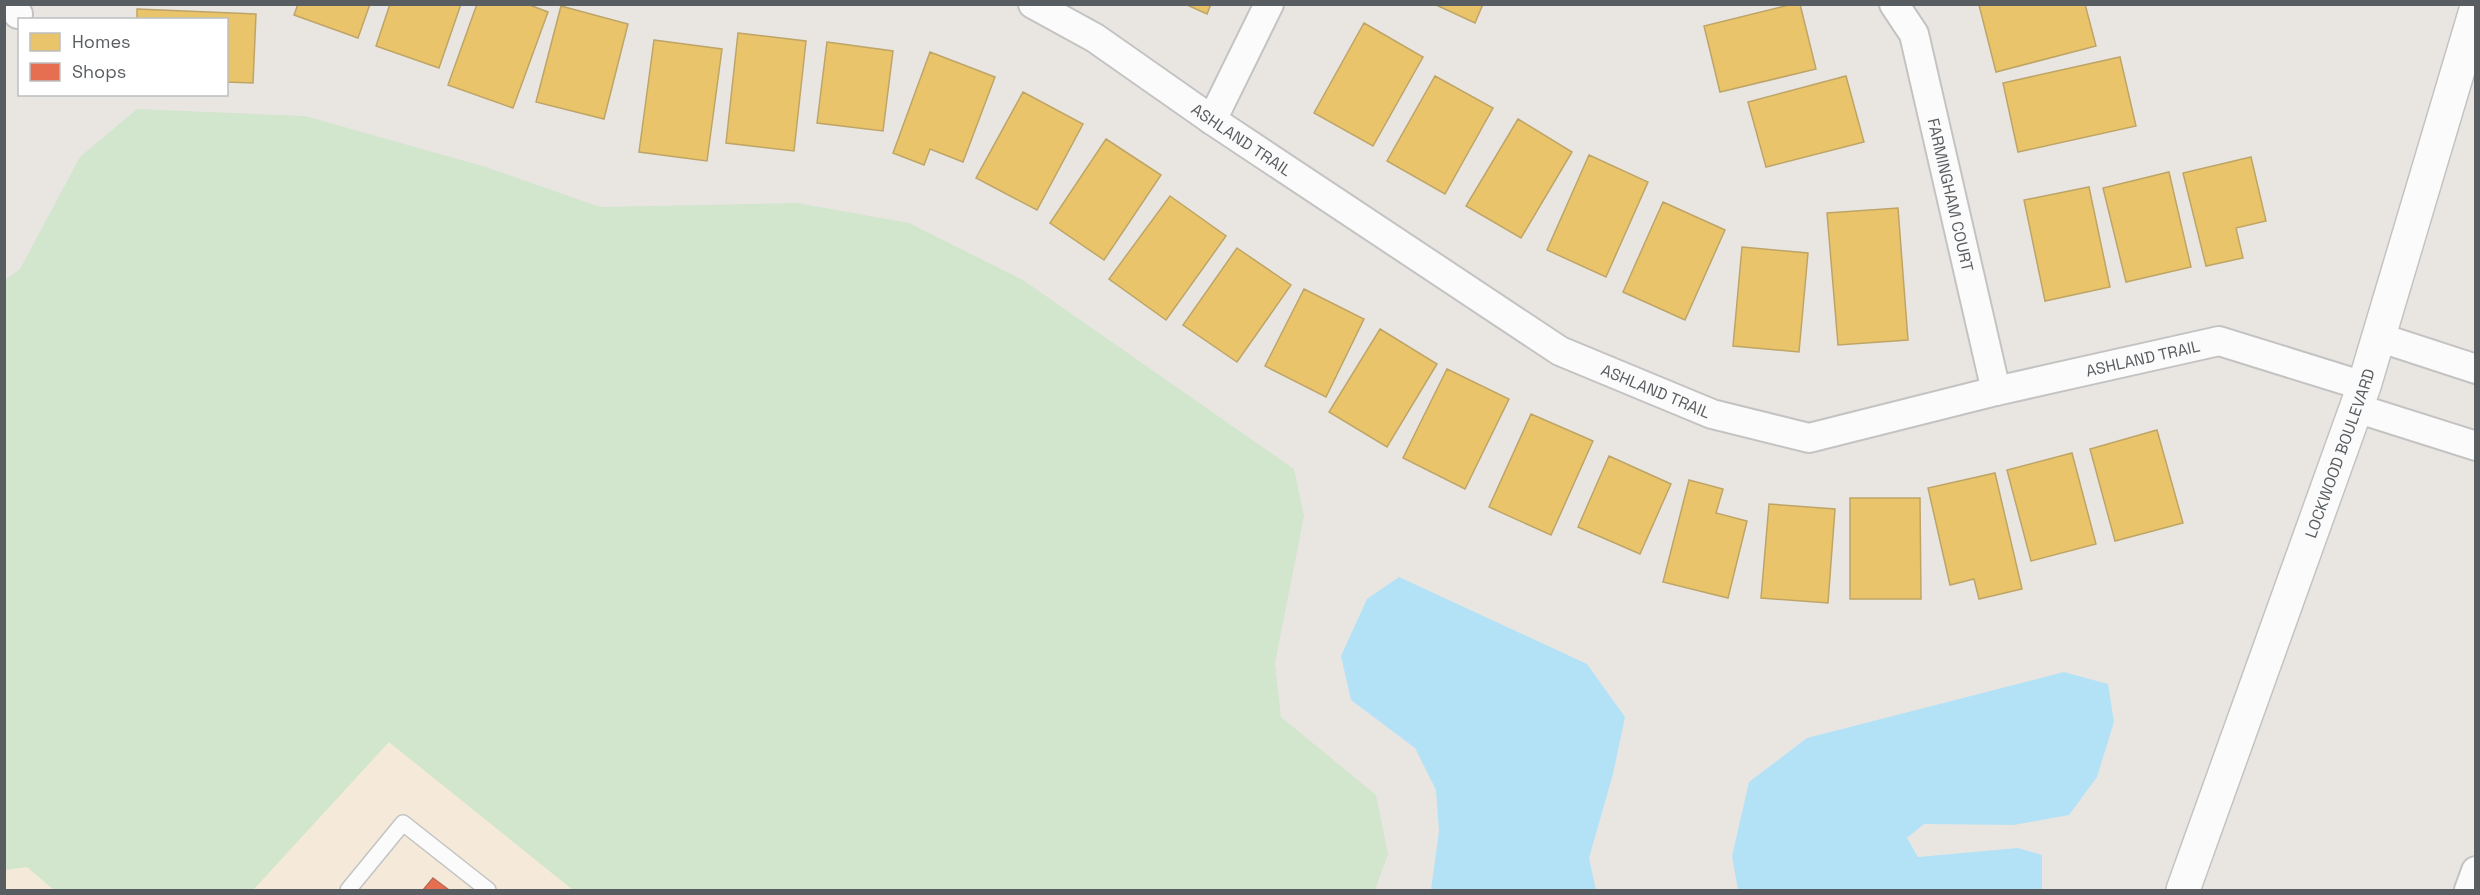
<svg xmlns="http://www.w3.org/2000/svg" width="2480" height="895" font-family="'Space Grotesk',sans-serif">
<rect width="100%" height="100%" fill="#e9e6e2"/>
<!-- commercial -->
<path fill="#f5ead9" d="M389,742L573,890H253Z
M27,867L54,890H5L4,870Z"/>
<!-- green -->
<path fill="#d2e5cd" d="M137,109L305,116L486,167L600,207L797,203L909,223L1023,280L1294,469L1304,516L1275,663L1281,717L1376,795L1388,854L1375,890H573L389,742L253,890H54L27,867L5,870V280L20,269L80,157Z"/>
<!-- water -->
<path fill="#b3e2f6" d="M1399,577L1587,664L1625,717L1613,774L1589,858L1596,890H1431L1439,831L1436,790L1415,748L1351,700L1341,656L1367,599Z
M2064,672L2108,684L2114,722L2097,777L2069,815L2014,825L1924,824L1907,838L1918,857L2018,848L2042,855V890H1738L1732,856L1749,782L1807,738Z"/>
<!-- homes -->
<path fill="#e9c46a" stroke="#bea567" stroke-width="1.5" d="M298,4H370L358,38L294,15Z
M390,4H461L439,68L376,46Z
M477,4H527L548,12L513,108L448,85Z
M1185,4H1211L1207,14Z
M1434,4H1483L1475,23Z
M1793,4H1800L1816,69L1720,92L1704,26Z
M2085,4L2096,46L1996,72L1979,5Z
M561,6L628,24L604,119L536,102Z
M137,9L256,14L253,83L226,82V20H137Z
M1364,23L1423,57L1373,146L1314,113Z
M738,33L806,41L794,151L726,143Z
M654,40L722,49L707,161L639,152Z
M827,42L893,51L883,131L817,123Z
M930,52L995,77L963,162L930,149L924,165L893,153Z
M2120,57L2136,126L2018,152L2003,83Z
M1435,76L1493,108L1445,194L1387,161Z
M1846,76L1864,142L1766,167L1748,102Z
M1023,92L1083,124L1037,210L976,178Z
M1518,119L1572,152L1521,238L1466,206Z
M1106,139L1161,175L1104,260L1050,223Z
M1589,155L1648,182L1606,277L1547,250Z
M2251,157L2266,221L2236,228L2243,258L2206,266L2183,173Z
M2169,172L2191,267L2126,282L2103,188Z
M2089,187L2110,287L2045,301L2024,200Z
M1170,196L1226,236L1166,320L1109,279Z
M1663,202L1725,230L1685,320L1623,292Z
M1898,208L1908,340L1838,345L1827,213Z
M1742,247L1808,253L1799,352L1733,346Z
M1237,248L1291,285L1237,362L1183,325Z
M1304,289L1364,319L1326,397L1265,366Z
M1380,329L1437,364L1387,447L1329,412Z
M1447,369L1509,399L1465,489L1403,458Z
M1531,414L1593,441L1551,535L1489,507Z
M2157,430L2183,523L2115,541L2090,449Z
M2072,453L2096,544L2031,561L2007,470Z
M1609,456L1671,484L1640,554L1578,527Z
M1995,473L2022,589L1979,599L1974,579L1950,585L1928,488Z
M1689,480L1723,489L1716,513L1747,521L1728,598L1663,582Z
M1850,498H1920L1921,599H1850Z
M1769,504L1835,509L1828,603L1761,598Z"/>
<!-- shops -->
<path fill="#e76f51" stroke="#bc6a56" stroke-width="1.5" d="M433,878L449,890H423Z"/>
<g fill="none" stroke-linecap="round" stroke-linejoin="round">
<!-- service casing -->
<g stroke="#c4c3c3" stroke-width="18">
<path id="service" d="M348,890L403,823L488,890"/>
</g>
<!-- minor casing -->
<g stroke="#c4c3c3" stroke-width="32">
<g id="minor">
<path d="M11,4L18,14"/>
<path id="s1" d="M1033,4L1095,38L1212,120L1560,351L1712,414L1809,438L1996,391L2219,341L2364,386"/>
<path id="s2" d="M1894,4L1914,34L1996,391"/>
<path d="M1212,120L1269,4"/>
<path d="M2378,337L2476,369"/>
<path d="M2356,408L2476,446"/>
<path d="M2469,890L2476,871"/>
</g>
</g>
<!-- tertiary casing -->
<g stroke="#c4c3c3" stroke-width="36">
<g id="tertiary">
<path id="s3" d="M2183,890L2364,386L2476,10"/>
</g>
</g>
<!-- service -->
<use href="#service" stroke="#fcfbfb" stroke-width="15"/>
<!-- minor -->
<use href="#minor" stroke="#fcfbfb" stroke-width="28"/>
<!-- tertiary -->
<use href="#tertiary" stroke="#fcfbfb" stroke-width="33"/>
</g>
<g text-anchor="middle" stroke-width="6" stroke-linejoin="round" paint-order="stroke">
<!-- street labels -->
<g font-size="16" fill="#585d61" stroke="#fff">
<text dy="6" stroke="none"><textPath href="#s1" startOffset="249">ASHLAND TRAIL</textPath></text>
<text dy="6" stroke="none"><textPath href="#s2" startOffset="201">FARMINGHAM COURT</textPath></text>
<text dy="6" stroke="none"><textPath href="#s1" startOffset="1239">ASHLAND TRAIL</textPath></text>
<text dy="6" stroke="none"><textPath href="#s1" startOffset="735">ASHLAND TRAIL</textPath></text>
<text dy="6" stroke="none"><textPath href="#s3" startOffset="464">LOCKWOOD BOULEVARD</textPath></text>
</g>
</g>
<!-- border -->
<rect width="2480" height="895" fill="none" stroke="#585d61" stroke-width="12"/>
<!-- legend -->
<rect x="18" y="18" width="210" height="78" fill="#ffffff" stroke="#bcbec0" stroke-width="1.5"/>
<rect x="30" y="33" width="30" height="18" fill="#e9c46a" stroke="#bcbec0" stroke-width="1.5"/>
<text x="72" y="48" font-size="18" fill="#585d61">Homes</text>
<rect x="30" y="63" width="30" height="18" fill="#e76f51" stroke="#bcbec0" stroke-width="1.5"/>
<text x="72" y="78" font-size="18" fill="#585d61">Shops</text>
</svg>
